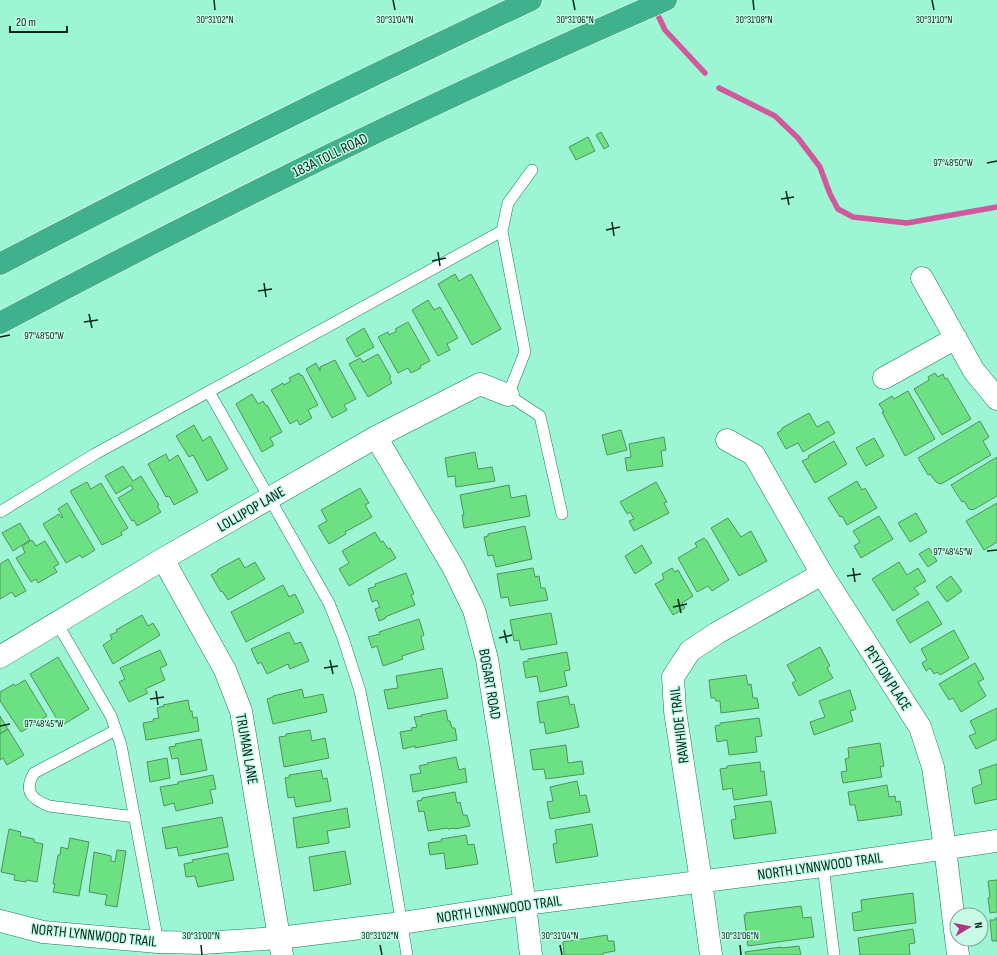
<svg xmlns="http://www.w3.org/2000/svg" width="997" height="955" font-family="'Sofia Sans Condensed',sans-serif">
<rect width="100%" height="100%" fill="#9cf6d4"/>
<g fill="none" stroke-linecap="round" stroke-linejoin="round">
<!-- stream -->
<path stroke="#d1589c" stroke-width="5.5" d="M655,9L665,30L705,73
M719,88L775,116L798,138L820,167L830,194L838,209L853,217L907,223L997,207"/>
</g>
<!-- building -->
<path fill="#6be183" stroke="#54905e" d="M601,132L609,146L604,149L596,135Z
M588,137L595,151L576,160L569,147Z
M455,274L459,281L471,274L501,329L472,345L438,284Z
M428,300L434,310L440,307L458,338L447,344L450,350L438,356L412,310Z
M408,322L430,361L420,366L421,368L411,373L408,368L398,373L378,337L388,332L389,335L397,331L395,329Z
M364,328L374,347L356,357L346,339Z
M378,354L391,377L389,378L392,383L368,397L349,364L360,358L363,362Z
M335,360L356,399L344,405L347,410L332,418L306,369L316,363L320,371V367Z
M299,373L301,376L302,375L318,405L308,410L312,418L300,425L297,420L290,424L271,390L283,383L284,385L291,381L289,378Z
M935,373L938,377L943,374L945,379L947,378L971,419L942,435L914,389L929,380L928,377Z
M908,391L935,439L905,456L882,412H884L879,404L892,396L894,399Z
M252,394L258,404L263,401L266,406L267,405L282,432L270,438L274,445L262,452L236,404Z
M809,413L817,427L828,421L835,433L803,452L798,443L786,449L777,433L782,430V428Z
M980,421L989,437L983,441L991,455L941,484L936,482L930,474L928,475L918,458Z
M194,425L203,441L210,436L228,469L207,481L193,455L189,457L176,436Z
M621,430L627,450L607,455L602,435Z
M664,437L666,450L661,451L663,466L627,471L625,458L631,457L629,444Z
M874,438L884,456L866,466L856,448Z
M834,441L847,464L815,483L802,461L809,458L808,456Z
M475,452L478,469L492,467L495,481L456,487L455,476L448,477L445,458Z
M166,454L169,461L178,455L198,492L174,505L169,496L166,497L148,464Z
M997,457V496L973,510L969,509L964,501L962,502L951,485Z
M123,466L133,481L141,476L159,505L157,506L161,512L137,526L134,520L132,521L118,498L133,489L131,485L116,494L105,476Z
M857,481L862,490L865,488L877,508L847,525L842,516L840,517L828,498Z
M87,482L91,489L101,483L128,528L121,532L122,535L102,545L70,491Z
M656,482L667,502L664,503L669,513L634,531L629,521L634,519L630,512L627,514L620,502Z
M509,485L511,498L526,495L530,516L464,528L462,515H464L460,495Z
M360,488L369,503L365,505L372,517L345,532L346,534L329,544L318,526L327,521L321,510Z
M67,503L95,550L82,558L80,555L66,563L43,524L59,514L62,518L63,517L58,509Z
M997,503V542L984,550L966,521Z
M916,513L927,532L910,542L898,523Z
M879,516L893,539L861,558L854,546L860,542L853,531Z
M728,518L741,537L751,531L767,561L739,576L711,528Z
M20,523L30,540L13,551L2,533Z
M525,526L532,559L496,567L493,555L488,556L484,537L488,536V534Z
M375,532L381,542L383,541L388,549L390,548L396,558L349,586L339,569L349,563L342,551Z
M704,538L707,541L729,580L712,591L708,586L697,592L678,558L697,547L695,543Z
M32,540L36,546L45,541L59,564L54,567L57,572L38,583L36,579L31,582L16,558L25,553L22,546Z
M642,545L652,563L635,574L625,556Z
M929,548L937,561L928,567L919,554Z
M239,558L245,568L255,562L265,579L228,600L222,591L221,592L211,575L218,571L217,570Z
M8,559L26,591L15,597L12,592L0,599V564Z
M899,562L907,575L918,568L926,581L914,588L919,594L893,611L872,579Z
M533,568L535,577L539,576L541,588H545L548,600L510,606L508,597L501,598L497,574Z
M672,568L675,572L678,570L693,596L682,603L685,608L673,615L655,584L664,579L662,574Z
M406,573L414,594L411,595L415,605L385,617L386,618L379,621L375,609L380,607L377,600L372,602L368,589L376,586L375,584Z
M951,576L962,591L947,602L936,587Z
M283,585L289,597L295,594L304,612L246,642L231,612Z
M928,601L942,624L910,643L896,620Z
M551,613L557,644L521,650L519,640L514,641L510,620Z
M142,615L148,626L153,623L160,635L113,664L103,645L112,639L110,635L117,632L116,630Z
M419,619L424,635L421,637L424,649L402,656L403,659L383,666L377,646L372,648L368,637L380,634L379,632Z
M954,630L969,658L940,675L937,672L934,674L930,668L926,671L922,663L927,660L921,649Z
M289,632L295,644L301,642L309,661L290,669L288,664L267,674L261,662L258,664L251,649Z
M820,647L830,666L827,668L833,678L799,696L792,683L796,681L787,665Z
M160,650L167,665L160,668L165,680L145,689L148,693L129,702L119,682L125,679L120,668Z
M567,652L570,670L564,671L567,686L540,692L537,676L526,678L523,662L528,661V659Z
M58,657L89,709L61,726L30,674Z
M975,663L984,679L978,682L986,696L961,712L953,698L949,700L939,684Z
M442,668L448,698L388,709L384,690L398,688L396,676Z
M746,675L748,685L751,684L753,698H757L759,708L721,713L720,701H716L715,698H711L709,680Z
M25,680L47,716L21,732L0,701V692L14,684L15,686Z
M302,689L304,698L323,694L327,712L273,724L267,699L273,697V696Z
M850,690L856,709L850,711L853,721L814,735L810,722L825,717L819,701Z
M568,696L570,705L574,704L579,727L546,734L544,722L540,723L537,702Z
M188,700L190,711H192L193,718L197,717L199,731L146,740L143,723L154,721L153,719L159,718L157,708L164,706L163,705Z
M997,708V739L976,749L969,736L976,733L970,721Z
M446,710L448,721H450L452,728H455L457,740L415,748V746L403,749L400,732L412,730L411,728L417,727L414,717L422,716L421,715Z
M0,716L8,729L0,734Z
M759,718L762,736L755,737L757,752L729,755L727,740L717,742L715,726L720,725V723Z
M8,729L24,755L7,765L3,758L0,760V734Z
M310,730L312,741L325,738L329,758L284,767L279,737L286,736V734Z
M201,739L207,770L181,775L178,758L172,759L169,747L176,746L175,744Z
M880,743L884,766L880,767L882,777L843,783L841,772L847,771L845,759L849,758L848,748Z
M566,745L568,763L582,761L584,774L546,779L544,769L533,770L530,750Z
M456,757L459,770L465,768L467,782L413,792L410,775L421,773L419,766L428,764L427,763Z
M167,758L170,778L150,782L147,762Z
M760,762L761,772L764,771L767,795L734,800L732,788L723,790L720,769L727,768V766Z
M997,764V799L975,804L972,788L982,784L979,770Z
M321,770L323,779L327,778L331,801L296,807L294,797L288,798L285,778L290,777L289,775Z
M213,775L216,789L210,790L213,803L176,811L174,803L164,806L160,787L178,784V782Z
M577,781L580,796L586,795L590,812L550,819L547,802L553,801L550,787Z
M887,785L889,797L895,796L896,802L900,801L902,815L858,821L855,805H850L848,792Z
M455,792L457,803L460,802L463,815H467L470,826L455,829V828L448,829L447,828L428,831L424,811L419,812L417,801L422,800V798Z
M771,801L776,833L734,839L731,820L736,819L734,806Z
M347,808L350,827L327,831L329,843L297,848L293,818Z
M222,817L228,847L179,856L177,847L166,849L162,828Z
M592,824L598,856L556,863L553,844L557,843L555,830Z
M9,829L21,832L20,836L34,839V842L43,844L37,882L27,880L26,882L14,880L15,875L1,872Z
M466,835L468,845L474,844L478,864L446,869L444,853L430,855L428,843L442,841L441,839Z
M70,838L89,842L79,896L53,892L55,884H53L58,855H60L61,847L68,849Z
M117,850L126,851L117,907L105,905L107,895L89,892L94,852L111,856V861L115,862Z
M345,851L351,884L314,891L309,857Z
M228,853L234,880L198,887L195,876L186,877L184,864L193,862L192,860Z
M997,880V912L990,913L988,898L990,897L988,881Z
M913,893L916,923L854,931L852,913L862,911L861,900Z
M801,906L803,918L811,917L814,937L748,946L744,915H746V913Z
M995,918H997V941H992L990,920H995Z
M913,929L915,943L909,944L910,955H860L858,938Z
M607,935L608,941H614L615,951L603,953V955H564L563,942Z
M799,946L801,955H746L745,952L781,947V948Z"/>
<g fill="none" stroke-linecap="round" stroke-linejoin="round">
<!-- lane casing -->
<g stroke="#137a5d" stroke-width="12">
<path id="lane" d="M532,170L508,203L502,231L525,352L508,395L540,416L562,514
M209,392L329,603L343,638L360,691L376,771L407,955
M0,512L95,454L502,231
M57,623L111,716L121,745L158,942
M116,730L34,773C23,792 32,799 49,806L135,817
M823,866L834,955"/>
</g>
<!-- street casing -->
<g stroke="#137a5d" stroke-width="23">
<path id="street" d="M922,278L974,371L997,399
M884,378L956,338
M376,437L453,567L474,610L487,659L525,904L531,955
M727,440L754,455L822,574L920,727L933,767L945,848L958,955
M163,559L225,670L241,711L282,955
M0,657L163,559L376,437L480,384L508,395
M711,955L701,881L675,711L673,677L690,651L717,633L822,574"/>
</g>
<!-- secondary casing -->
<g stroke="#137a5d" stroke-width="23">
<path id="secondary" d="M0,921L43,932L158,942L203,943L279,938L402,923L525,904L823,866L997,841"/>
</g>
<!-- highway casing -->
<g stroke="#fff" stroke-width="23">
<path id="highway" d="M0,264C175,172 353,84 531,0
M0,323C218,207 440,98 666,0"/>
</g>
<!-- lane -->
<use href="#lane" stroke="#fff" stroke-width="11"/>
<!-- street -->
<use href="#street" stroke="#fff" stroke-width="22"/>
<!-- secondary -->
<use href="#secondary" stroke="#fff" stroke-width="22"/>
<!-- highway -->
<use href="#highway" stroke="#3fb18d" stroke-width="22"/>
</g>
<!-- ticks -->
<path fill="none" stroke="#00281c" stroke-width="1.5" d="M214,0L215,10M393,0L395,10M573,0L575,10M753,0L754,10M932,0L934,10M987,163L997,161M786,191L789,205M781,199L794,197M612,222L614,236M606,230L620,227M438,252L440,266M432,261L446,258M264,283L266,297M258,291L272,289M89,314L92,328M84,322L98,320M0,337L10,335M987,551L997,550M853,568L855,582M847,576L861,574M678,599L681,613M673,607L687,604M504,630L507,643M499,638L512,635M330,660L333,674M324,668L338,666M156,691L158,705M150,699L164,697M0,726L10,724M201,945L202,955M380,945L382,955M560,945L562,955M740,945L741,955"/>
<g text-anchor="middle" stroke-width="3" stroke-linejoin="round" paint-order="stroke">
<!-- street labels -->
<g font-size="15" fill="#00281c" stroke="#c8fbe6">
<text transform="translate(330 155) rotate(-26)" y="5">183A TOLL ROAD</text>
<text transform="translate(251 509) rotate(-30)" y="5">LOLLIPOP LANE</text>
<text transform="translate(888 678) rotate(57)" y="5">PEYTON PLACE</text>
<text transform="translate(490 684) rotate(80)" y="5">BOGART ROAD</text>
<text transform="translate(679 725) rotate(-97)" y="5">RAWHIDE TRAIL</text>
<text transform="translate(247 749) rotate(80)" y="5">TRUMAN LANE</text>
<text transform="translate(820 866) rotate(-8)" y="5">NORTH LYNNWOOD TRAIL</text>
<text transform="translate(499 909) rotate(-8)" y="5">NORTH LYNNWOOD TRAIL</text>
<text transform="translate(94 935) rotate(6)" y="5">NORTH LYNNWOOD TRAIL</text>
</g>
</g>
<g font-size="10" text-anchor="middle" fill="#00281c" stroke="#c8fbe6" stroke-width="3" stroke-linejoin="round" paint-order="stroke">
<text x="215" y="23">30°31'02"N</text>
<text x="395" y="23">30°31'04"N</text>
<text x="575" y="23">30°31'06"N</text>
<text x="754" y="23">30°31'08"N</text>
<text x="934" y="23">30°31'10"N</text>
<text x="953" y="166">97°48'50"W</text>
<text x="44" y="339">97°48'50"W</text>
<text x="953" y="555">97°48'45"W</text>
<text x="44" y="727">97°48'45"W</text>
<text x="201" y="939">30°31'00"N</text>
<text x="380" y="939">30°31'02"N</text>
<text x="560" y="939">30°31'04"N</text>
<text x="740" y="939">30°31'06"N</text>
</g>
<!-- north arrow -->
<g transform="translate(969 927) rotate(80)"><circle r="19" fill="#c8fbe6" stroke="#78a795"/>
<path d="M0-3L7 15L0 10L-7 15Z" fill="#b2337f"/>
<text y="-6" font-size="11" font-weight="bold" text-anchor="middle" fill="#00281c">N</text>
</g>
<!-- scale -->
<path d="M10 26v6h57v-6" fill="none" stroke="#00281c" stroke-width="2"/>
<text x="16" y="26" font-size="12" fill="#00281c" stroke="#c8fbe6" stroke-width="3" paint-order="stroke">20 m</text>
</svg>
